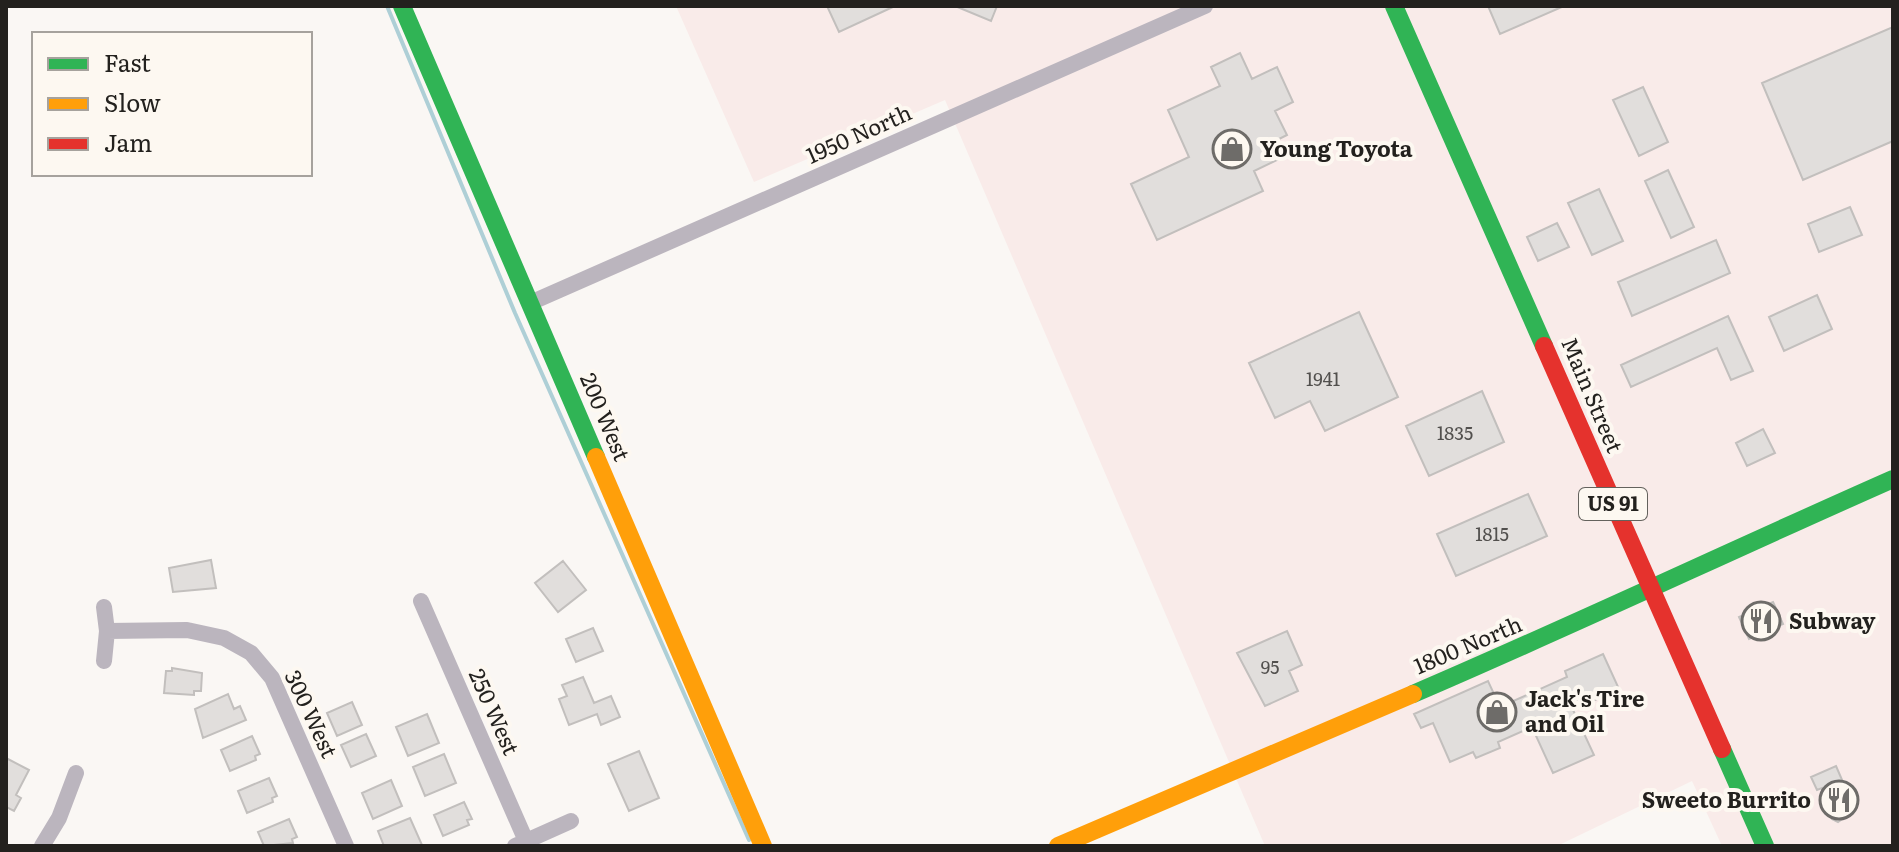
<svg xmlns="http://www.w3.org/2000/svg" width="1899" height="852" font-family="Literata,serif">
<rect width="100%" height="100%" fill="#faf7f4"/>
<!-- commercial -->
<path fill="#f9ebe9" d="M676,6H1893V846H1722L1692,781L1557,846H1265L945,100L754,182Z"/>
<g fill="none" stroke-linecap="round" stroke-linejoin="round">
<!-- stream -->
<path stroke="#aecfd6" stroke-width="4" d="M387,6L515,313L749,840"/>
</g>
<!-- building -->
<path fill="#e1dedc" stroke="#c2bfbd" stroke-width="2" d="M827,6H895L839,32Z
M955,6H997L991,21Z
M1488,6H1564L1500,34Z
M1893,27V141L1803,180L1762,83Z
M1240,53L1252,79L1277,67L1293,102L1275,111L1287,135L1275,141L1283,157L1254,171L1263,191L1157,240L1131,184L1189,157L1168,110L1220,86L1211,67Z
M1643,87L1668,142L1639,156L1613,100Z
M1668,170L1694,227L1671,238L1645,181Z
M1599,189L1623,241L1592,255L1568,203Z
M1850,207L1862,235L1819,252L1808,224Z
M1557,223L1569,247L1538,261L1527,237Z
M1716,240L1730,273L1632,316L1618,282Z
M1817,295L1832,329L1784,351L1769,317Z
M1359,312L1398,397L1325,431L1310,401L1275,418L1249,363Z
M1728,316L1753,371L1731,380L1717,348L1631,387L1621,365Z
M1482,391L1504,442L1429,476L1406,426Z
M1763,429L1775,453L1747,466L1736,443Z
M1528,494L1547,536L1456,576L1437,534Z
M211,560L216,588L173,592L169,568Z
M563,561L586,590L558,612L535,583Z
M1773,602L1783,624L1749,639L1739,617Z
M593,628L603,651L576,662L566,639Z
M1287,631L1302,665L1289,671L1298,691L1265,706L1237,653Z
M1603,654L1619,689L1573,710L1594,755L1553,773L1532,727L1498,742L1500,748L1476,758L1473,752L1450,762L1433,723L1421,728L1414,714L1488,681L1500,707L1567,677L1565,671Z
M172,668L202,673L201,691H194V695L164,693L166,671H172Z
M583,677L594,703L611,696L620,717L601,725L597,714L569,725L559,699L567,696L562,685Z
M228,694L234,709L240,706L246,720L203,738L195,709Z
M352,702L362,725L337,736L327,713Z
M427,714L439,743L408,756L396,727Z
M366,734L376,756L351,767L341,745Z
M252,736L260,754L255,756L256,760L230,771L221,750Z
M639,751L659,798L629,811L608,764Z
M444,754L456,783L425,796L413,767Z
M6,758L29,770L16,795L21,798L14,811L6,807Z
M1836,766L1855,810L1838,822L1832,819L1822,788L1817,790L1811,777Z
M269,778L277,796L272,798L273,802L247,813L238,791Z
M391,780L402,806L373,819L362,793Z
M464,802L472,819L467,820L469,825L443,836L434,815Z
M410,818L422,845L384,846L378,831Z
M289,819L297,837L292,839L293,843L264,846L258,832Z"/>
<g fill="none" stroke-linecap="round" stroke-linejoin="round">
<!-- street -->
<path stroke="#bbb5be" stroke-width="16" d="M530,303L1205,6
M421,601L526,841
M107,631L187,630L224,638L251,653L272,678L346,846
M104,661L107,631L104,607
M42,846L59,818L76,773
M515,846L571,821"/>
<!-- fast -->
<path stroke="#30b455" stroke-width="18" d="M402,6L596,457
M1394,6L1544,346
M1413,694C1574,625 1732,550 1893,479
M1722,749L1765,846"/>
<!-- slow -->
<path stroke="#ff9f0a" stroke-width="18" d="M596,457L763,846
M1058,846L1413,694"/>
<!-- jam -->
<path stroke="#e5322d" stroke-width="18" d="M1544,346L1722,749"/>
</g>
<!-- icons -->
<defs>
<g id="shop-ring" transform="scale(2)"><circle r="9.5" fill="#fdf8f1" stroke="#6e6c69" stroke-width="1.5"/><path d="M-5-2.5h2.3a2.7 3.5 0 0 1 5.4 0H5L5.5 6h-11ZM-1.5-2.5h3a1.5 2.3 0 0 0-3 0Z" fill="#6e6c69"/></g>
<g id="restaurant-ring" transform="scale(2)"><circle r="9.5" fill="#fdf8f1" stroke="#6e6c69" stroke-width="1.5"/><path d="M-5-6h1v4h1v-4h1v4h1v-4h1v5L-1.5 .5V6h-2V.5L-5-1ZM5-6V6H3V1.5H1.5Q1.5-4 5-6Z" fill="#6e6c69"/></g>
</defs>
<g fill-rule="evenodd">
<use href="#shop-ring" x="1232" y="149"/>
<use href="#restaurant-ring" x="1761" y="621"/>
<use href="#shop-ring" x="1497" y="712"/>
<use href="#restaurant-ring" x="1839" y="800"/>
</g>
<g text-anchor="middle" stroke-width="8" stroke-linejoin="round" paint-order="stroke">
<!-- number labels -->
<g font-size="18" fill="#52504e">
<text x="1323" y="386">1941</text>
<text x="1455" y="440">1835</text>
<text x="1492" y="541">1815</text>
<text x="1270" y="674">95</text>
</g>
<!-- shield labels -->
<rect fill="#fdf8f1" stroke="#64625d" stroke-width="2" x="1579" y="488" width="68" height="32" rx="6"/>
<g font-size="20" font-weight="bold" fill="#23211e">
<text x="1613" y="511">US 91</text>
</g>
<!-- street labels -->
<g font-size="22" fill="#23211e" stroke="#fdf8f1">
<text transform="translate(859 134) rotate(-24)" y="8">1950 North</text>
<text transform="translate(1592 395) rotate(67)" y="8">Main Street</text>
<text transform="translate(605 417) rotate(67)" y="8">200 West</text>
<text transform="translate(1468 645) rotate(-23)" y="8">1800 North</text>
<text transform="translate(494 712) rotate(66)" y="8">250 West</text>
<text transform="translate(311 714) rotate(65)" y="8">300 West</text>
</g>
<!-- poi labels -->
<g font-size="22" font-weight="bold" fill="#23211e" stroke="#fdf8f1" text-anchor="start">
<text x="1260" y="157">Young Toyota</text>
<text x="1789" y="629">Subway</text>
<text x="1525" y="707">Jack's Tire<tspan x="1525" dy="25">and Oil</tspan></text>
<text x="1811" y="808" text-anchor="end">Sweeto Burrito</text>
</g>
</g>
<!-- border -->
<rect width="1899" height="852" fill="none" stroke="#23211e" stroke-width="16"/>
<!-- legend -->
<rect x="32" y="32" width="280" height="144" fill="#fdf8f1" stroke="#a6a29d" stroke-width="2"/>
<rect x="48" y="58" width="40" height="12" fill="#30b455" stroke="#a6a29d" stroke-width="2"/>
<text x="104" y="72" font-size="24" fill="#23211e">Fast</text>
<rect x="48" y="98" width="40" height="12" fill="#ff9f0a" stroke="#a6a29d" stroke-width="2"/>
<text x="104" y="112" font-size="24" fill="#23211e">Slow</text>
<rect x="48" y="138" width="40" height="12" fill="#e5322d" stroke="#a6a29d" stroke-width="2"/>
<text x="104" y="152" font-size="24" fill="#23211e">Jam</text>
</svg>
